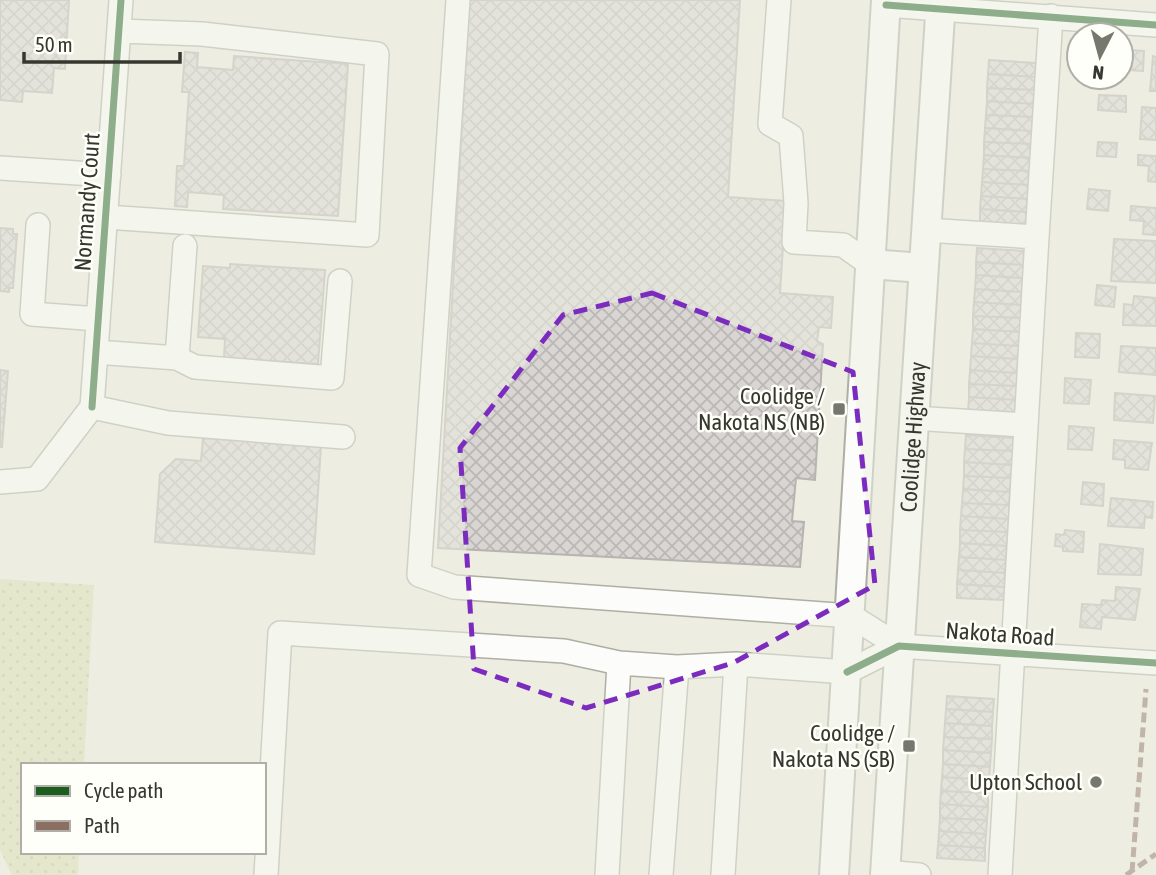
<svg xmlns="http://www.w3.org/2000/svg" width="1156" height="875" font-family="'Asap Condensed',sans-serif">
<defs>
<pattern id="grass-dots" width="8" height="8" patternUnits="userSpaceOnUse" patternTransform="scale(1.75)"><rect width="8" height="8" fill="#dcdeb4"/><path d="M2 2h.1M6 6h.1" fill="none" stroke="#bdbf9b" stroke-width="1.8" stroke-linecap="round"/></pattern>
<pattern id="building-cross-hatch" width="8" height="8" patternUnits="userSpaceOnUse" patternTransform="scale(1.75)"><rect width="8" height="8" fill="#d9d5d2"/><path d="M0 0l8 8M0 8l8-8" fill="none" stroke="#bbb7b5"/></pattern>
</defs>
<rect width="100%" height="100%" fill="#edeee1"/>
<!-- grass -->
<path fill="url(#grass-dots)" d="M0,579L94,585L84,765H23V852H79L78,875H12L0,850Z"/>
<!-- building -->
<path fill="url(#building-cross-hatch)" stroke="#b7b3b0" stroke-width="2" d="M0,0H69L65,69L54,68L52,93L23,91L22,102L0,100Z
M469,0H740L728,197L786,201L780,293L833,297L831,328L819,327L817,341L823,344L815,480L796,478L792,521L804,522L800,567L438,548Z
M1129,50L1144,51L1143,71L1128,70Z
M185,52L198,53L197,67L233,70L234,56L348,64L338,216L223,209L224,195L188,192L187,207L175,206L177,166H184L189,92H182Z
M1153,56L1156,57V91H1150Z
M989,60L1036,63V77L988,74Z
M988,74L1036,77L1035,90L987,88Z
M987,88L1035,90L1034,104L987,101Z
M1099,95L1126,96V112L1098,110Z
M987,101L1034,104L1033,117L986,115Z
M1142,107L1156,108V140L1140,139Z
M986,115L1033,117V131L985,128Z
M985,128L1033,131L1032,144L984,142Z
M984,142L1032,144L1031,158L984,155Z
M1098,142L1117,143L1116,157L1097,156Z
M984,155L1031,158L1030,171L983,169Z
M1138,155L1156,156V182L1148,181L1149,166L1138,165Z
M983,169L1030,171L1029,185L982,182Z
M982,182L1029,185V199L981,196Z
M1089,189L1110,191L1108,211L1087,209Z
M981,196L1029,199L1028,212L980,209Z
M1131,206L1156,208V235L1143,234L1144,221L1130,220Z
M980,209L1028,212L1027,226L980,223Z
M0,228L13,229V234H17L13,288H9V292L0,291Z
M1114,239L1156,241V283L1111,281Z
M977,248L1025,251L1024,265L976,262Z
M976,262L1024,265L1023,278L976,275Z
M230,264L325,270L318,364L224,358L225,339L198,337L203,266L230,268Z
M976,275L1023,278L1022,292L975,289Z
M1097,285L1116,287L1114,307L1095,305Z
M975,289L1022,292L1021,305L974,302Z
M1134,296L1156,298V326L1123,325L1124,304L1133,305Z
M974,302L1021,305V318L973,316Z
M973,316L1021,318L1020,332L973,329Z
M973,329L1020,332L1019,346L972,343Z
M1076,333L1100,334L1099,358L1075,357Z
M972,343L1019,346L1018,359L971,356Z
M1121,346L1156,348V375L1119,372Z
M971,356L1018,359L1017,373L970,370Z
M0,370L8,371L2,447H0Z
M970,370L1017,373V386L969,384Z
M1065,378L1091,380L1089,404L1064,403Z
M969,384L1017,386L1016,400L969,397Z
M1115,393L1155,396L1153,423L1114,420Z
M969,397L1016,400L1015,414L968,411Z
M1069,426L1094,428L1092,450L1068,449Z
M966,435L1013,438V451L965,449Z
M203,438L321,446L314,554L155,542L160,474L176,459L201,461Z
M1114,440L1152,443L1148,470L1125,468V460L1113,459Z
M965,449L1013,451L1012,465L964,462Z
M964,462L1012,465L1011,478L964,476Z
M964,476L1011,478L1010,492L963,489Z
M1083,482L1104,484L1103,506L1081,504Z
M963,489L1010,492L1009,505L962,503Z
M1111,498L1153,502L1152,518L1145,517L1144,528L1108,526Z
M962,503L1009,505V519L961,516Z
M961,516L1009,519L1008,532L960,530Z
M960,530L1008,532L1007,546L960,543Z
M1065,530L1084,532L1083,552L1063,551V547L1055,546L1056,534L1064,535Z
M960,543L1007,546L1006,560L959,557Z
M1100,544L1143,549L1141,575L1098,574Z
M959,557L1006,560L1005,573L958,570Z
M958,570L1005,573V587L957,584Z
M957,584L1005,587L1004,600L957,598Z
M1116,587L1140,589L1135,620L1102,617L1101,629L1080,627L1082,604L1101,605L1102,600L1115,601Z
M947,696L994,699L993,712L946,709Z
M946,709L993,712L992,726L945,723Z
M945,723L992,726V739L944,737Z
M944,737L992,739L991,753L943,750Z
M943,750L991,753L990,767L943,764Z
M943,764L990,767L989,780L942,777Z
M942,777L989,780L988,793L941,791Z
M941,791L988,793V807L940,804Z
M940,804L988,807L987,820L940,818Z
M940,818L987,820L986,834L939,831Z
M939,831L986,834L985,848L938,845Z
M938,845L985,848V861L937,858Z"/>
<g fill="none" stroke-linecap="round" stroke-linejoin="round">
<!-- minor casing -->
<g stroke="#aeaea4" stroke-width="26">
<path id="minor" d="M458,0L419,575L454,587L851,616L899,646
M779,0L770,124L791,136L796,203L794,242L843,245L870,264
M886,5L1156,25
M0,168L109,175
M106,217L367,235L377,54L202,34L119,31
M38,225L32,314L98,319
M925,230L1037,237L1051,16
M96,352L177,358L195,367L332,378L340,281
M177,358L185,246
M92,407L121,0
M92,407L168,423L343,437
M913,418L1024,425
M0,482L37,479L92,407
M677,667L736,664L847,672L899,646L1156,663
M885,872L919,875
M266,875L280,633L564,651L619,663L677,667L661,875
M607,875L619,663
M723,875L736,664
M1000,875L1037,237"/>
</g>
<!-- major casing -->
<g stroke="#aeaea4" stroke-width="32">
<g id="major">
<path d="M870,264L923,268"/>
<path d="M834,875L886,0"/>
<path id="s1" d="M885,875L941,0"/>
</g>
</g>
<!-- minor -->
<use href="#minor" stroke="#fcfcfa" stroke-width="23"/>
<!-- major -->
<use href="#major" stroke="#fcfcfa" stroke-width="28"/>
<!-- quiet -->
<path stroke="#8d6e63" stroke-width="5" stroke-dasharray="10 5" stroke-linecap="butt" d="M1132,872L1146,689
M1126,875L1156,854"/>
<!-- cycleway casing -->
<g stroke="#fffffa" stroke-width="11">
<path id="cycleway" d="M886,5L1156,25
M92,407L121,0
M847,672L899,646L1156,663"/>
</g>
<!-- cycleway -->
<use href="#cycleway" stroke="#1b5e20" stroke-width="7"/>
</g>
<!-- marked area -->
<path d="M0 0H1156V875H0ZM652,293L853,372L875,585L733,663L586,708L474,669L460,448L563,315Z" fill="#edeee1" fill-opacity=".55" fill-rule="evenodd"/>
<path fill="none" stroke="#7b2cbf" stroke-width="5" stroke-dasharray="14 9" stroke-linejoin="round" d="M652,293L853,372L875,585L733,663L586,708L474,669L460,448L563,315Z"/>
<!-- markers -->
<g fill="#76776d" stroke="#fffffa" stroke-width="2.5">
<rect x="832" y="402" width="14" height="14" rx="3.5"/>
<rect x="902" y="739" width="14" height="14" rx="3.5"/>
<circle cx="1096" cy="782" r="7"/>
</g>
<g text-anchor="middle" stroke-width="5" stroke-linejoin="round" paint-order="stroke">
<!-- street labels -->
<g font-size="23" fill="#36372e" stroke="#fffffa">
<text transform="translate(87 202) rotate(-86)" y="8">Normandy Court</text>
<text dy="8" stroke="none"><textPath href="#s1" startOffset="439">Coolidge Highway</textPath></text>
<text transform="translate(1000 634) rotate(4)" y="8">Nakota Road</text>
</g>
<!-- poi labels -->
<g font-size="23" fill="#36372e" stroke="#fffffa" text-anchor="end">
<text x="825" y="404">Coolidge /<tspan x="825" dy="26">Nakota NS (NB)</tspan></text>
<text x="895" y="741">Coolidge /<tspan x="895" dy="26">Nakota NS (SB)</tspan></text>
<text x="1082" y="790">Upton School</text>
</g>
</g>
<!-- legend -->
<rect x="21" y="763" width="245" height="91" fill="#fffffa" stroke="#afafa8" stroke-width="2"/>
<rect x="35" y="786" width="35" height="10" fill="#1b5e20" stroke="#afafa8" stroke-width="2"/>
<text x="84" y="798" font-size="21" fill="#36372e">Cycle path</text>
<rect x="35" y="821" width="35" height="10" fill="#8d6e63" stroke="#afafa8" stroke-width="2"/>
<text x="84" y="833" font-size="21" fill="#36372e">Path</text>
<!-- north arrow -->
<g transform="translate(1100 56) rotate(186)"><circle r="33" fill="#fffffa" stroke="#afafa8" stroke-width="2"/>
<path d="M0-5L12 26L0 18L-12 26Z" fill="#76776d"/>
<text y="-10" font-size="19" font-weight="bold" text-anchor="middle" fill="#36372e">N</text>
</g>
<!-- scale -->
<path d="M24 52v10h156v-10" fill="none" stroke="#36372e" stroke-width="3.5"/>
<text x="35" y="52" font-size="21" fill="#36372e" stroke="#fffffa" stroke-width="5" paint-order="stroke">50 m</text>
</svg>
